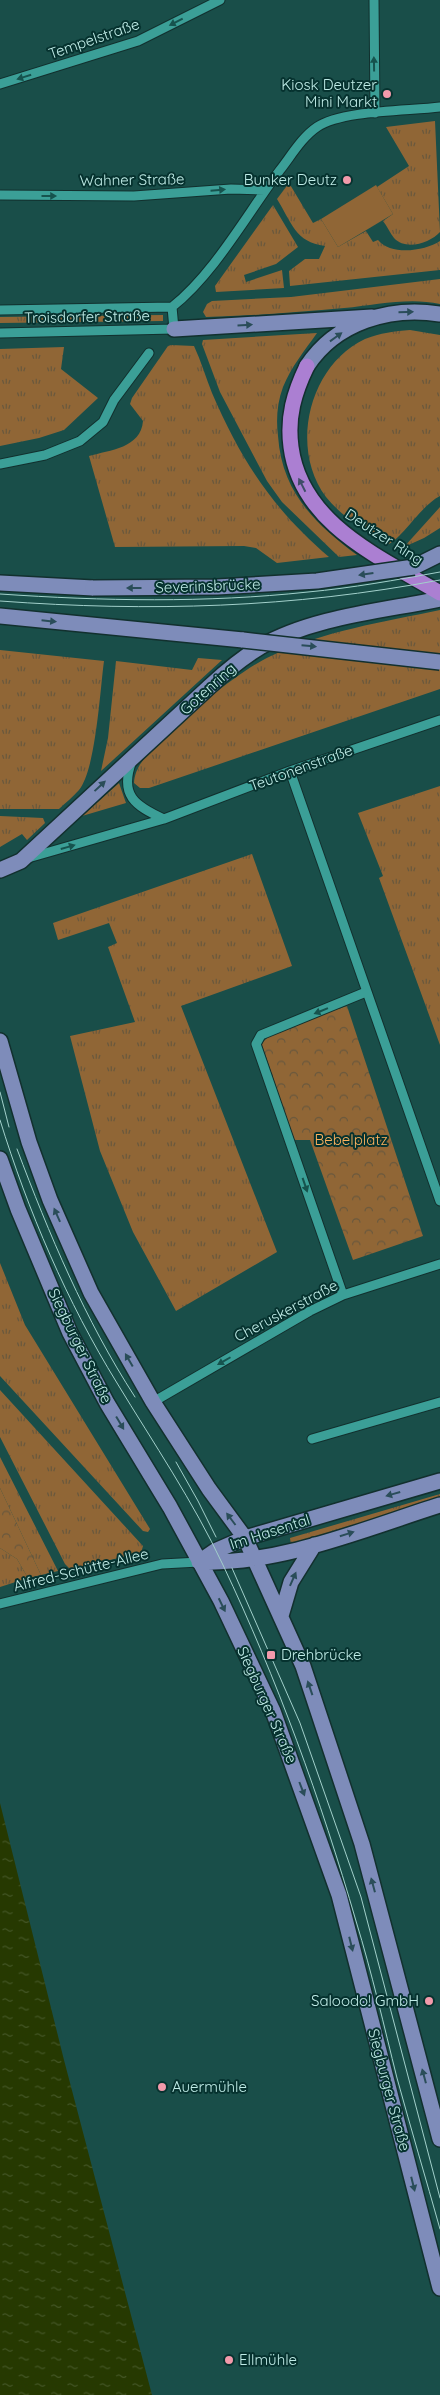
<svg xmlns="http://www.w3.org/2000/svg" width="440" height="2395" font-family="Quicksand,sans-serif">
<defs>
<pattern id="grass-tufts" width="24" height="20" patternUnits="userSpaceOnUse" patternTransform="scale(1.25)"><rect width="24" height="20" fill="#906636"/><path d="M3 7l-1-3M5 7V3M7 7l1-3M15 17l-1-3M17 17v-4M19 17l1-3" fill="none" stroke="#69583d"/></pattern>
<pattern id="park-crowns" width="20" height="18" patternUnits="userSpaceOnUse" patternTransform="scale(1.25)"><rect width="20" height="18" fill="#906636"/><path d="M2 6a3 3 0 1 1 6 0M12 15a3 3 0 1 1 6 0" fill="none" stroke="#69583d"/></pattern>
<pattern id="water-ripples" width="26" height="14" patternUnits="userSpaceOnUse" patternTransform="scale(1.25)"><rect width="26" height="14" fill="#263901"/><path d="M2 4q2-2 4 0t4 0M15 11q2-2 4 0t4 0" fill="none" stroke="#445626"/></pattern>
</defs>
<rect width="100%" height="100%" fill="#194e49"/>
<!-- grass -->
<path fill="url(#grass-tufts)" d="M435,121L440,232C430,243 406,251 394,238C390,233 387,226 383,221L393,214L377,187L409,166L386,127Z
M289,183L313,223L321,219L338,247L366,231L373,242L378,240C391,256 425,251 440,241V270L290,286L289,271L305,259H319L325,246C295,242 292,223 277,199Z
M273,205L298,247L276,264L244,275L246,282L282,270L284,288L216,292L215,286Z
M440,279V304C409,297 376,305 344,308C298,312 252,316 206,317L203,312L207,304L212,301L291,297Z
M163,315V321L0,323V317Z
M410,330L440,335V496C420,506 401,541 386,545C365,530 342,517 326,497C289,448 309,365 365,339C380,333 395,331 410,330Z
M317,333C305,350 291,367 283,387C277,403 276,420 278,436C282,492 314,523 357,555L339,557L282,502L267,481L220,392L202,344L203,340Z
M171,345L194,346C201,361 206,378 212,393C242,462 272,508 329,557L277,563L256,548L244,546L115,547L89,456C110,450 141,448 143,421L130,404L132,398L168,346Z
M64,347L61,369L98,398L64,430L39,438L0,446V349Z
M440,507V528L424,538L404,547Z
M440,610V689L149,788H140L134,783C135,762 154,749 168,735C195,709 237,672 271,656C324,631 383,622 440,610Z
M0,650L104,661C100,690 96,769 79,790C73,797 65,803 59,809H0Z
M198,658L222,660L101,771L108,738L116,661L192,670Z
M119,783L126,803L82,816Z
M440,786V1045L379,878L383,876L358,813Z
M0,816L43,818L45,823L27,840L22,834L0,847Z
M252,854L292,966L181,1006L277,1252L176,1311L133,1232L100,1151L70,1036L135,1022L108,947L117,943L109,923L58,940L53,923Z
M0,1263L25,1325L150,1529L148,1532L143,1531L0,1376Z
M0,1390L143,1546L141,1553L70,1569L65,1564L0,1437Z
M0,1457L58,1571L41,1575L0,1488Z
M440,1494V1500L291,1545L290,1538Z
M0,1548L17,1559L28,1578L0,1587Z"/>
<!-- park -->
<path fill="url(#park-crowns)" d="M347,1006L423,1236L353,1260L310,1140H294L262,1045C266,1029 330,1012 347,1006Z
M0,1488L41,1575L28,1578L17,1559L0,1548Z"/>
<!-- pitch -->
<path fill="#906636" d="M376,185L393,214L338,247L321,219Z"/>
<!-- water -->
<path fill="url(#water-ripples)" d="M0,1803L64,2060L152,2395H0Z"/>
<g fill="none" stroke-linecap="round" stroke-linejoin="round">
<!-- minor casing -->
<g stroke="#12302e" stroke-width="11">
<path id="minor" d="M374,0L375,113
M0,84L138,41L220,0
M0,195L134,196L231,189L265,190
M0,310L172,307
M0,333L174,329L172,307C214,274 247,214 280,170C291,156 302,137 317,127C342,110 409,111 440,107
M0,464L45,455L80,441L103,422L114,400L149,353
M132,761C119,795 135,806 164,819
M290,771L440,1201
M28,858L164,819L290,771L440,720
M343,1295L256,1044L261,1035L366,992
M153,1402L310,1311L343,1295L440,1264
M312,1439L440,1402
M0,1604L162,1564L199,1562"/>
</g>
<!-- major casing -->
<g stroke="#12302e" stroke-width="18">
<path id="major" d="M174,329L372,317
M307,366C336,322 390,306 440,314
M414,567L440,554
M0,583L93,588
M0,616L243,640
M0,870L21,861L209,687C225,672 242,658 260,647C312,617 382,611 440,599
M0,1041L29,1142L50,1200L91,1293L153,1402L209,1489L245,1538L303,1666L362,1844L440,2139
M0,1159L18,1209L70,1333L107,1403L170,1507L221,1601L273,1711L339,1895L440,2288
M199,1562L215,1551L245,1538L440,1481
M199,1562C279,1565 364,1529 440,1505
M281,1616L291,1582L314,1545"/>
</g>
<!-- highway casing -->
<g stroke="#12302e" stroke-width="18">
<path id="highway" d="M307,366C294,393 287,417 291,447C301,524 380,557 440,593"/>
</g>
<!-- minor -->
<use href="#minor" stroke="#3b9f97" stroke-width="9"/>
<!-- major -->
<use href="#major" stroke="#7e8cba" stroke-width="15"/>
<!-- highway -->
<use href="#highway" stroke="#ab7fd2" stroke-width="15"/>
<!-- tram -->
<path stroke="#a2d0cb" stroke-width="1" d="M0,594C103,601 206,603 308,592C352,588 396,580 440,572
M0,601C150,612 292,608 440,580
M0,1092L9,1127
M0,1120C28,1211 67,1302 117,1383C154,1444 193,1501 223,1565C277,1679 321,1800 356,1921C372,1973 384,2026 397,2078C411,2129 426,2179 440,2229
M17,1149C49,1234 85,1320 135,1397
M176,1462L198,1501L216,1537
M232,1568L300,1723L361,1897L440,2198"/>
<!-- major-bridge casing -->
<g stroke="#12302e" stroke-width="18" stroke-linecap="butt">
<path id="major-bridge" d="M93,588L217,587L317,581L414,567
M243,640L440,662"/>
</g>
<!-- major-bridge -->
<use href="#major-bridge" stroke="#7e8cba" stroke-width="15"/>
</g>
<!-- one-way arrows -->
<defs><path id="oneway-solid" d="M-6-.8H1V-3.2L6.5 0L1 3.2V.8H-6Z" transform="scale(1.25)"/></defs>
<g fill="#16534e">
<use href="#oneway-solid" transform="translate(176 22) rotate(153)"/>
<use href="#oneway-solid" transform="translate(374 64) rotate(-91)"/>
<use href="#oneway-solid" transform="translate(24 77) rotate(163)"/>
<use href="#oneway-solid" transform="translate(218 190) rotate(-5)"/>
<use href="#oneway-solid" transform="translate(49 196)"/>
<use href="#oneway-solid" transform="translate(68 847) rotate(-16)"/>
<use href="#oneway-solid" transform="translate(321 1011) rotate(158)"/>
<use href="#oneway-solid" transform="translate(305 1185) rotate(71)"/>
<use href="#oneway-solid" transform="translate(224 1361) rotate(150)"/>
</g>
<g fill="#2a4d59">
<use href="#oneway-solid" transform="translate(406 312) rotate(-1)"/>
<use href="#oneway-solid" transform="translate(245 325) rotate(-4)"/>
<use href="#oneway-solid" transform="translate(336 337) rotate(-36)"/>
<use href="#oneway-solid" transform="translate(366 574) rotate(172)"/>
<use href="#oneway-solid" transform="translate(134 588) rotate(180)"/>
<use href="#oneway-solid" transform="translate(49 621) rotate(6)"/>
<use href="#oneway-solid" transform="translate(309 646) rotate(5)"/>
<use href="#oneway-solid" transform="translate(100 786) rotate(-43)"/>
<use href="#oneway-solid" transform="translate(57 1215) rotate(-114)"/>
<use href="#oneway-solid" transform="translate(129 1360) rotate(-120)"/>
<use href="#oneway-solid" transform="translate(120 1423) rotate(59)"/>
<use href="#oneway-solid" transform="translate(393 1494) rotate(164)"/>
<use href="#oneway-solid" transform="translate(231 1519) rotate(-127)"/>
<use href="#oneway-solid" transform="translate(347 1534) rotate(-17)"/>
<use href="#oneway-solid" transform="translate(293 1579) rotate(-66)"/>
<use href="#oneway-solid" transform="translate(222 1605) rotate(64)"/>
<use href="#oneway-solid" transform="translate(310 1688) rotate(-109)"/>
<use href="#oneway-solid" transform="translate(302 1789) rotate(69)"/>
<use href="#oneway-solid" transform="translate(373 1885) rotate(-105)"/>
<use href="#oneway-solid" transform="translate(351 1944) rotate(76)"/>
<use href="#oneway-solid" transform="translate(424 2076) rotate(-105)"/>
<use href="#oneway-solid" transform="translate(413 2184) rotate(76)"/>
</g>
<use fill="#404d68" href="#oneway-solid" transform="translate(302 485) rotate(-117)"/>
<!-- markers -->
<g fill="#f39aab" stroke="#06322f" stroke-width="2">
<circle cx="387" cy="94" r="5"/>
<circle cx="347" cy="180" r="5"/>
<rect x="266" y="1650" width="10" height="10" rx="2.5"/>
<circle cx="429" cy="2001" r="5"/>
<circle cx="162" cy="2087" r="5"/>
<circle cx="229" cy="2360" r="5"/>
</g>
<g text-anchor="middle" stroke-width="4" stroke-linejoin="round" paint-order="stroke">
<!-- street labels -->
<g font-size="15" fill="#c0ece7" stroke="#06322f">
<text transform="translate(94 39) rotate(-19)" y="5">Tempelstraße</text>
<text transform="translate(132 180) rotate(-1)" y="5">Wahner Straße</text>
<text transform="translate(87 317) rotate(-1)" y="5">Troisdorfer Straße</text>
<text transform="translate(384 537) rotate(33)" y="5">Deutzer Ring</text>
<text transform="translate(208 586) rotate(-2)" y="5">Severinsbrücke</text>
<text transform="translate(208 689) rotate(-42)" y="5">Gotenring</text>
<text transform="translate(301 768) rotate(-20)" y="5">Teutonenstraße</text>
<text transform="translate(286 1311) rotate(-28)" y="5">Cheruskerstraße</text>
<text transform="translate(80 1346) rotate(64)" y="5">Siegburger Straße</text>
<text transform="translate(270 1532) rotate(-18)" y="5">Im Hasental</text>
<text transform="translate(81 1570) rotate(-14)" y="5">Alfred-Schütte-Allee</text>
<text transform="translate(267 1705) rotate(66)" y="5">Siegburger Straße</text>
<text transform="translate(389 2090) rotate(75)" y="5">Siegburger Straße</text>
</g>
<!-- poi labels -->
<g font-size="15" fill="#c0ece7" stroke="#06322f" text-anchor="end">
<text x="377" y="90">Kiosk Deutzer<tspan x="377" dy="17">Mini Markt</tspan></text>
<text x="337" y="185">Bunker Deutz</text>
<text x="281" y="1660" text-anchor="start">Drehbrücke</text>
<text x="419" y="2006">Saloodo! GmbH</text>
<text x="172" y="2092" text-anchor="start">Auermühle</text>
<text x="239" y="2365" text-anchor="start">Ellmühle</text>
</g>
<!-- park labels -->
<g font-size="15" fill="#fcb25f" stroke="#06322f">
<text x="351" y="1145">Bebelplatz</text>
</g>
</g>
</svg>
